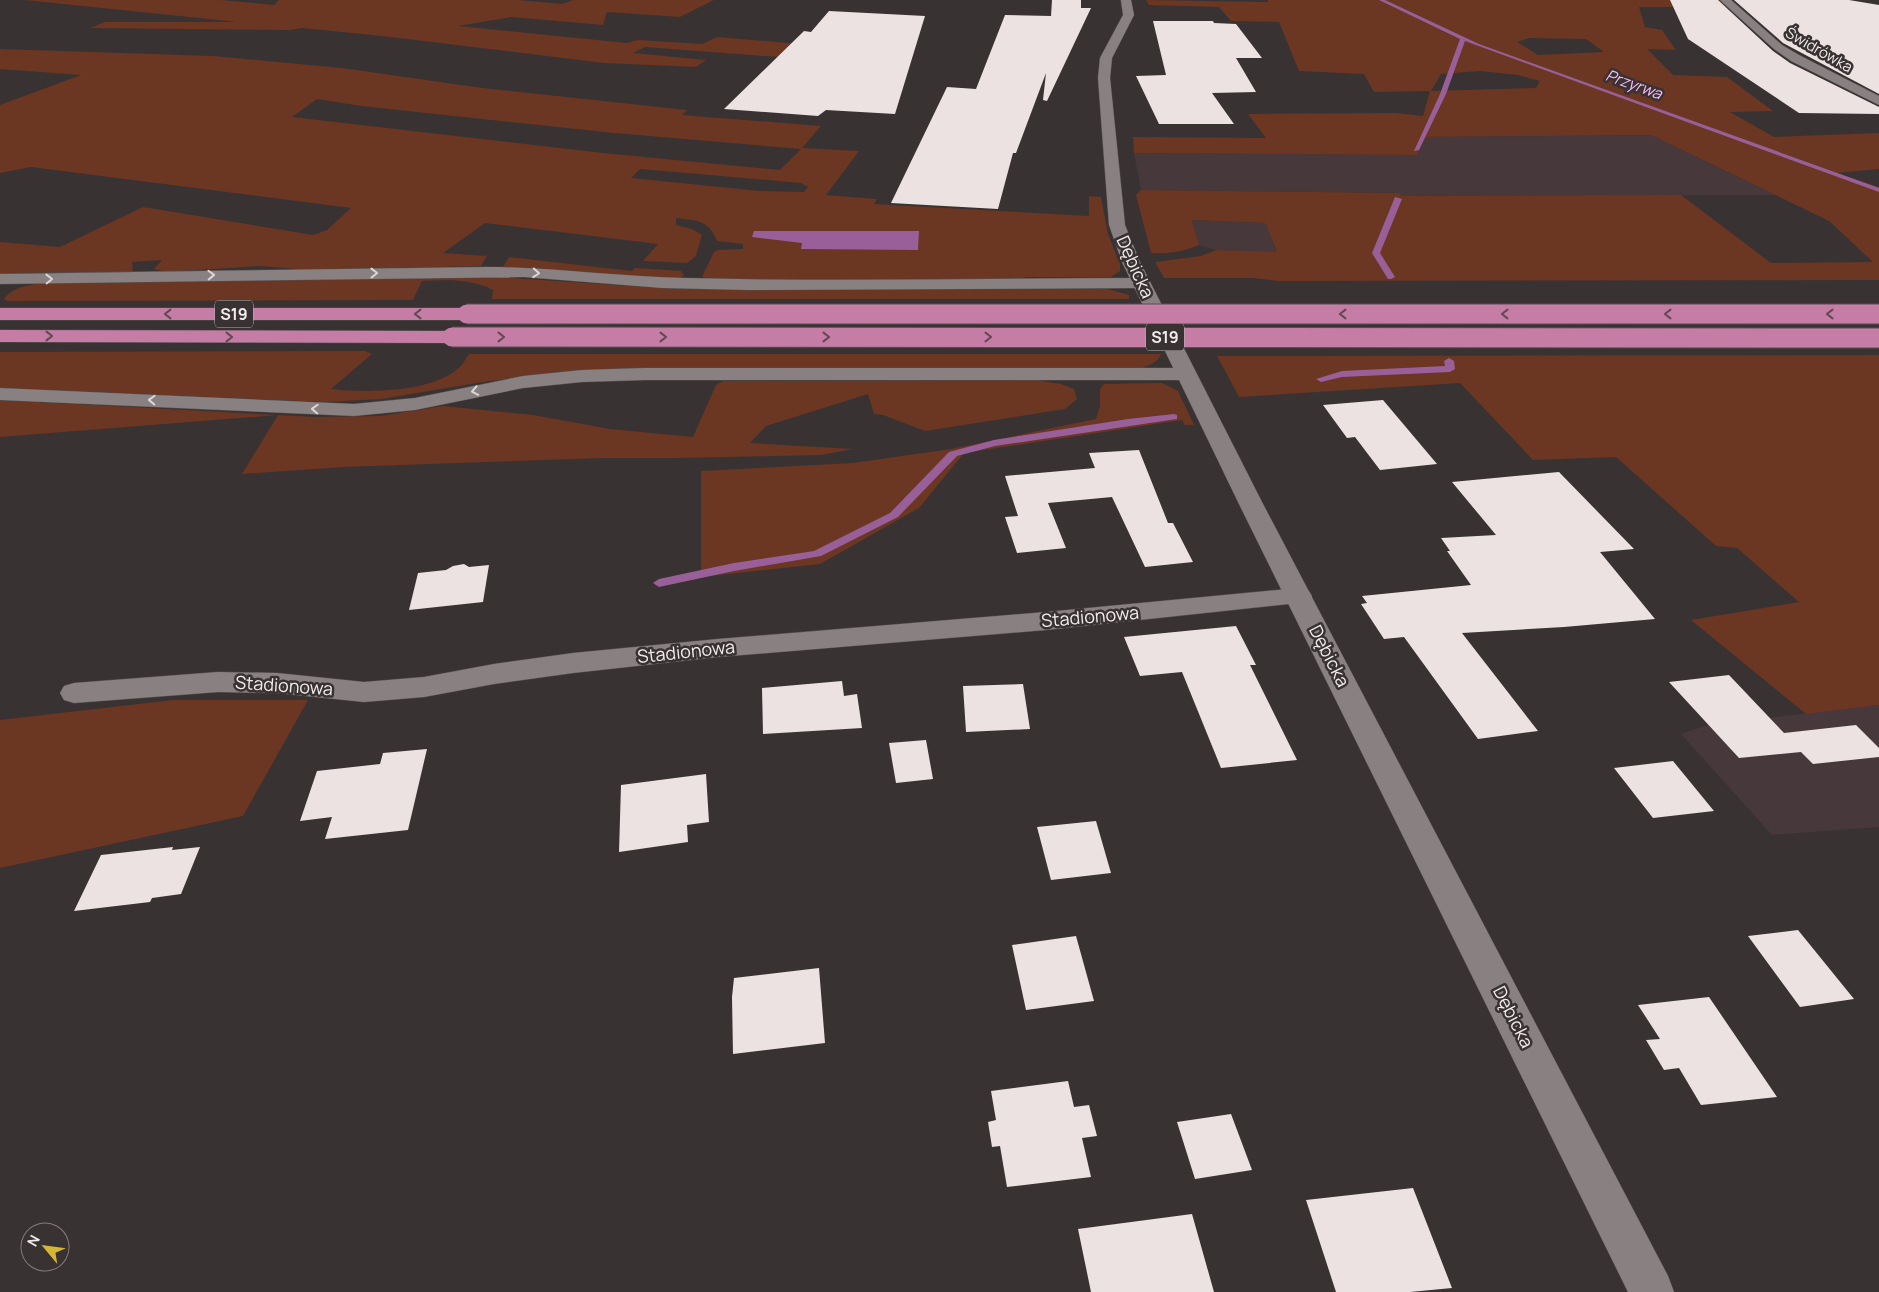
<svg xmlns="http://www.w3.org/2000/svg" width="1879" height="1292" font-family="Manrope,sans-serif">
<rect width="100%" height="100%" fill="#393233"/>
<!-- built -->
<path fill="#47383b" d="M1651,135L1775,195L1399,196L1400,193L1141,190L1134,153L1417,155L1426,137Z
M1192,220L1265,223L1277,253L1216,250L1199,245Z
M1879,705V827L1772,835L1681,734L1708,725Z"/>
<!-- green -->
<path fill="#6b3622" fill-rule="evenodd" d="M25,0H221L274,5L279,0H518L562,4L573,0H714L680,17L607,12L603,25L511,17L458,26L627,43L638,40L702,44L717,37L800,44L858,61L764,56L645,47L633,53L706,60L696,67L604,63L382,36L302,28L290,30L90,28L105,22H237Z
M1146,0L1268,2V0H1719L1727,7H1639L1645,27L1662,30L1676,50L1647,49L1673,75L1727,77L1773,111L1730,112L1774,137L1879,133V169L1837,173L1879,187V280L1278,281L1254,278H1164L1155,262L1201,256L1216,250L1277,252L1265,223L1192,220L1199,245C1183,252 1168,254 1151,253L1136,195L1141,190L1400,193V196L1681,195L1771,263L1873,262L1829,221L1651,135L1426,137L1417,155L1134,153L1133,137L1266,138L1248,114L1397,113L1423,116L1430,91L1374,92L1364,74L1299,71L1279,22L1231,21L1219,7L1149,5ZM1529,38L1586,39L1604,52L1538,55L1517,42ZM1480,71L1518,75L1540,81L1536,88L1431,91L1441,74Z
M0,49L213,56L342,68L482,88L687,110L682,115L821,126L802,148L859,151L826,195L877,199L874,204L1089,216V196L1101,197L1108,234L1120,264V271L1111,277H1026L1016,281L709,279L702,277L714,252L718,250L743,249V244L717,241C708,219 697,221 676,218V225L692,229L702,235L696,256L687,263L643,261L658,244L485,223L443,253L487,256L481,266L310,270L260,266L166,272L154,269L162,260L132,262L133,272L0,273V242L60,247L143,207L313,235L327,230L351,208L31,167L0,173V105L81,75L0,69ZM317,99L361,106L614,133L801,149L780,170L603,153L292,117ZM640,169L801,183L808,187L804,192L760,191L631,178Z
M509,257L632,271L635,268L681,271L684,275L676,280L503,267Z
M496,277L676,289H1108L1129,295V299H492L493,290C470,278 447,280 422,281L413,300L8,301L4,299C15,284 38,284 56,282Z
M365,351L372,354L331,389C367,393 432,393 460,367C463,364 466,358 469,354H1161C1158,363 1149,365 1141,368L573,373L489,381L381,399L326,402L0,388V352Z
M1879,355V705L1806,714L1691,620L1799,602L1737,548L1716,546L1616,457L1533,460L1460,383L1239,397L1217,356Z
M1036,380L1061,384L1074,389L1077,399L1065,409L925,431L883,415L874,414L868,394L766,426L750,443L853,449L821,455L676,458H604L343,467L242,474L278,415L0,437V400L315,417L380,416L443,406L533,415L610,429L693,437L716,385L723,381Z
M1162,383L1178,391L1194,425H1185L1182,420L964,453L919,508L820,564L701,577V471L853,463L951,449L1096,419L1100,406V389L1104,384Z
M173,700H308L243,816L0,868V720Z"/>
<!-- water -->
<path fill="#995f98" d="M754,231H919L918,250L801,249L802,243L752,237Z"/>
<g fill="none" stroke-linecap="round" stroke-linejoin="round">
<!-- stream -->
<path fill="#995f98" fill-rule="evenodd" d="M1379,0H1385L1479,44L1879,188V192L1465,41L1446,94L1419,150L1414,151L1440,94L1460,39Z
M1395,197L1402,199L1380,253L1395,277L1391,279H1388L1372,253Z
M1449,358L1454,361L1455,369L1450,372L1342,377L1321,382L1316,379L1342,371L1445,366L1444,361Z
M1174,414L1177,415V419L995,446L957,456L898,517L821,556L734,571L659,587L653,583L659,579L734,563L814,551L890,513L949,452L994,440L1128,419Z"/>
</g>
<!-- building -->
<path fill="#ece2e2" d="M1052,0H1081V8H1091L1047,101L1043,100L1046,73L1016,153H1013L998,209L891,203L947,87L976,89L1005,15L1051,16Z
M1670,0H1718L1773,51L1790,63L1879,107V114L1799,113L1688,39Z
M1734,0H1849L1879,5V94L1783,43Z
M829,11L925,16L895,114L826,110L818,116L724,109L804,31L811,32Z
M1153,21H1213L1214,23L1236,24L1262,58H1236L1256,92L1212,93L1234,124H1159L1136,76L1166,75Z
M1383,400L1437,464L1380,470L1355,437L1347,438L1323,405Z
M1139,450L1168,523H1173L1193,562L1145,567L1112,497L1048,503L1066,548L1017,553L1005,517L1018,516L1005,476L1095,468L1089,453Z
M1559,472L1634,549L1600,552L1655,619L1564,627L1462,633L1538,731L1478,739L1404,637L1384,639L1361,604L1367,603L1362,596L1471,585L1447,551H1450L1441,538L1496,535L1452,482Z
M464,564L469,567L489,565L483,602L409,610L418,573L446,570L453,566Z
M1236,626L1256,665H1250L1297,760L1221,768L1182,672L1140,676L1124,637Z
M1729,675L1784,733L1856,725L1879,748V757L1813,764L1801,752L1739,758L1669,682Z
M842,681L844,696L857,694L862,728L763,734L762,688Z
M1023,684L1030,729L966,732L963,686Z
M926,740L933,779L896,783L889,743Z
M427,749L408,830L325,839L332,817L300,821L317,771L380,764L383,753Z
M1673,761L1714,811L1653,818L1614,768Z
M706,774L709,822L687,825L688,842L619,852L621,785Z
M1096,821L1111,873L1051,880L1037,827Z
M173,847L172,850L200,847L181,894L152,898L150,902L74,911L101,855Z
M1798,930L1854,999L1800,1007L1748,936Z
M1076,936L1094,1001L1026,1010L1012,945Z
M819,968L825,1043L733,1054L732,997L734,978Z
M1709,997L1777,1097L1701,1105L1679,1068L1664,1070L1646,1040L1660,1039L1638,1005Z
M1068,1081L1074,1107L1089,1105L1097,1136L1082,1138L1091,1177L1007,1187L1000,1146L992,1147L988,1122L996,1120L991,1091Z
M1231,1114L1252,1170L1195,1179L1177,1122Z
M1413,1188L1452,1288L1410,1292H1336L1306,1200Z
M1192,1214L1214,1292H1091L1078,1229Z"/>
<g fill="none" stroke-linecap="round" stroke-linejoin="round">
<!-- minor casing -->
<g stroke="#565051" stroke-width="1">
<path id="minor" d="M1720,0H1731L1782,45L1799,55L1879,96V105L1791,61L1774,49Z
M485,267C552,267 618,277 685,278C837,282 989,278 1141,278L1147,279L1150,283L1147,287L1141,288L749,290L662,288L524,277L0,284V274Z
M645,368H1185L1192,370L1195,374L1192,378L1185,380H645L582,382L523,388L415,410L354,416L0,400V388L354,404L415,398L523,376L582,370Z
M1299,588L1308,590L1312,596L1308,602L1046,630L718,657L573,673L494,684L424,697L364,702L277,693L218,692L74,703L64,700L60,693L64,686L74,683L218,672L277,673L364,682L424,677L494,664L573,653L718,639L1046,612Z"/>
</g>
<!-- tertiary casing -->
<g stroke="#565051" stroke-width="1">
<path id="tertiary" d="M1121,0H1131L1134,15L1112,58L1110,78L1125,225L1140,262L1263,504L1668,1276L1674,1292H1628L1239,504L1122,262L1109,225L1098,78L1100,58L1123,15Z"/>
</g>
<!-- motorway casing -->
<g stroke="#565051" stroke-width="1">
<path id="motorway" d="M0,308H467L474,310L476,314L474,318L467,320H0Z
M0,330L452,331L459,333L462,337L459,341L452,343L0,342Z"/>
</g>
<!-- minor -->
<use href="#minor" fill="#888081" fill-rule="evenodd"/>
<!-- tertiary -->
<use href="#tertiary" fill="#888081" fill-rule="evenodd"/>
<!-- motorway -->
<use href="#motorway" fill="#c57ca5" fill-rule="evenodd"/>
<!-- motorway-bridge casing -->
<g stroke="#565051" stroke-width="21" stroke-linecap="butt">
<path id="motorway-bridge" d="M467,314H1879
M452,337L1879,338"/>
</g>
<!-- motorway-bridge -->
<use href="#motorway-bridge" stroke="#c57ca5" stroke-width="19"/>
</g>
<!-- one-way arrows -->
<defs><path id="oneway-chevron" d="M-2-3.5L2.5 0L-2 3.5" fill="none" stroke-width="1.6" stroke-linecap="round" stroke-linejoin="round" transform="scale(1.25)"/></defs>
<g stroke="#dbd6d7">
<use href="#oneway-chevron" transform="translate(374 273) rotate(-1)"/>
<use href="#oneway-chevron" transform="translate(536 273) rotate(4)"/>
<use href="#oneway-chevron" transform="translate(211 275) rotate(-2)"/>
<use href="#oneway-chevron" transform="translate(49 279) rotate(-1)"/>
<use href="#oneway-chevron" transform="translate(475 391) rotate(169)"/>
<use href="#oneway-chevron" transform="translate(152 400) rotate(-178)"/>
<use href="#oneway-chevron" transform="translate(315 409) rotate(-178)"/>
</g>
<g stroke="#634855">
<use href="#oneway-chevron" transform="translate(168 314) rotate(180)"/>
<use href="#oneway-chevron" transform="translate(418 314) rotate(180)"/>
<use href="#oneway-chevron" transform="translate(1343 314) rotate(-180)"/>
<use href="#oneway-chevron" transform="translate(1505 314) rotate(-180)"/>
<use href="#oneway-chevron" transform="translate(1668 314) rotate(-180)"/>
<use href="#oneway-chevron" transform="translate(1830 314) rotate(-180)"/>
<use href="#oneway-chevron" transform="translate(49 336)"/>
<use href="#oneway-chevron" transform="translate(229 337)"/>
<use href="#oneway-chevron" transform="translate(501 337)"/>
<use href="#oneway-chevron" transform="translate(663 337)"/>
<use href="#oneway-chevron" transform="translate(826 337)"/>
<use href="#oneway-chevron" transform="translate(988 337)"/>
</g>
<g text-anchor="middle" stroke-width="5" stroke-linejoin="round" paint-order="stroke">
<!-- far-street labels -->
<g font-size="15" fill="#f0ebec" stroke="#393233">
<text transform="translate(1819 50) rotate(30)" y="5">Świdrówka</text>
</g>
<!-- far-water labels -->
<g font-size="16" font-style="italic" fill="#fab9f8" stroke="#393233">
<text transform="translate(1634 84) rotate(20)" y="6">Przyrwa</text>
</g>
<!-- shield labels -->
<g fill="#393233" stroke="#b9b4b4" stroke-width="1">
<rect x="215" y="300.5" width="38" height="27" rx="4"/>
<rect x="1146" y="323.5" width="38" height="27" rx="4"/>
</g>
<g font-size="16" font-weight="bold" fill="#f0ebec">
<text x="234" y="320">S19</text>
<text x="1165" y="343">S19</text>
</g>
<!-- street labels -->
<g font-size="18" fill="#f0ebec" stroke="#393233">
<text transform="translate(1135 267) rotate(66)" y="6">Dębicka</text>
<text transform="translate(1090 617) rotate(-5)" y="6">Stadionowa</text>
<text transform="translate(686 652) rotate(-6)" y="6">Stadionowa</text>
<text transform="translate(1329 656) rotate(63)" y="6">Dębicka</text>
<text transform="translate(284 686) rotate(4)" y="6">Stadionowa</text>
<text transform="translate(1513 1017) rotate(63)" y="6">Dębicka</text>
</g>
</g>
<!-- north arrow -->
<g transform="translate(45 1247) rotate(299)"><circle r="24" fill="#393233" stroke="#827c7d"/>
<path d="M0-4L9 19L0 12L-9 19Z" fill="#d4b635"/>
<text y="-8" font-size="14" font-weight="bold" text-anchor="middle" fill="#f0ebec">N</text>
</g>
</svg>
